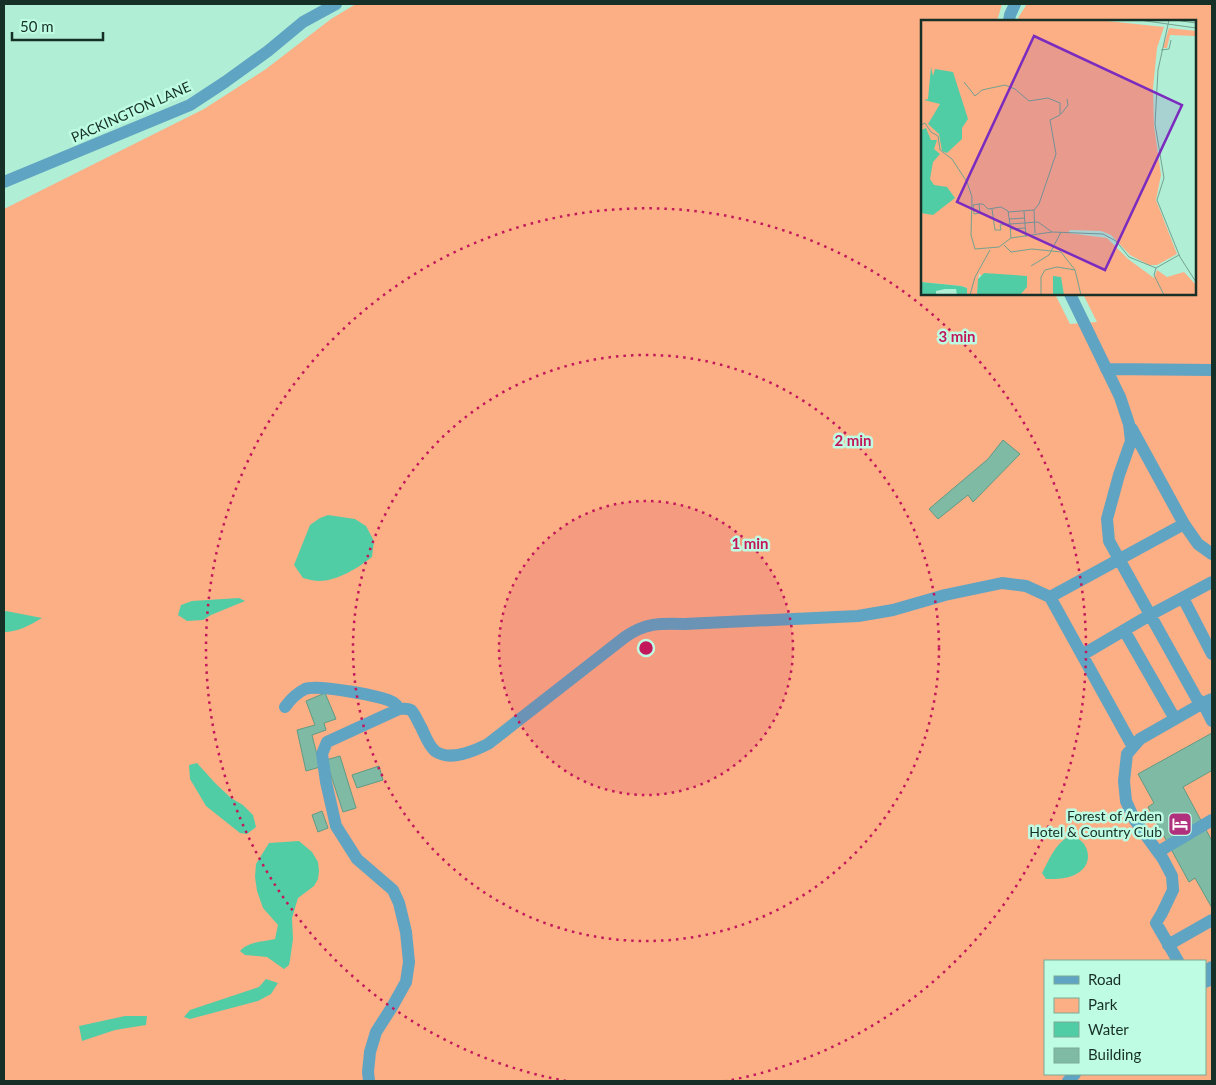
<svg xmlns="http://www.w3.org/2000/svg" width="1216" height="1085" font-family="Lato,sans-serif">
<rect width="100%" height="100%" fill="#b1eed6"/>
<!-- green -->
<path fill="#fcae85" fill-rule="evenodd" d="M356,4H1002L997,21H922V294H1055L1070,324L1097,322L1083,294H1195V21H1018V18L1027,4H1212V1081H4V209L204,109L266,69L331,19ZM1045,961H1205V1074H1045Z"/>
<!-- water -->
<path fill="#51cda5" d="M328,515L355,519L366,526L374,541L372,557C358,568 337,581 319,581C314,581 308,579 303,578L294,565L310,525L320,518Z
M239,598L245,601L211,615L203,620L187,621L178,615L181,605L192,601Z
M6,611L42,618C30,625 18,632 4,632V612Z
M197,763L216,784L231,798L243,805L253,815L256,827L247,834L240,833L206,806L190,779L189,765Z
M1068,837C1088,835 1096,863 1078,873C1069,879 1057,879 1046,879L1042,873C1049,860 1055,844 1068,837Z
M299,841L312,852L318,862L319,871L318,879L314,886L298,898L292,918L293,939L290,960L289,965L284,969L267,957L245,955L240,951C249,941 263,942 275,939L278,925L263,908L257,891L255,877L256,864L269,843Z
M266,979L278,983L271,994L258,1001L190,1019L184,1017L190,1010L259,987Z
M125,1016H147L146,1025L115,1030L82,1041L79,1026Z"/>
<!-- building -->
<path fill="#7fbba4" stroke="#609b85" d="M1003,440L1020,454L973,502L968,495L938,519L929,509L988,459Z
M325,693L336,719L324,723L326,730L312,735L320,767L306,771L297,730L315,725L306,701Z
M1212,733V773L1211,771L1183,787L1212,841V908L1195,878L1189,882L1148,807L1154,803L1138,774Z
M340,756L356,808L343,812L326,760Z
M379,766L383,780L357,788L352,775Z
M322,811L328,828L318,832L312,815Z"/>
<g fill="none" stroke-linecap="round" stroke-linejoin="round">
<!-- minor -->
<path stroke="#5fa4c3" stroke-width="12" d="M1009,21L1010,15L1015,4
M4,182L190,105L225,82L268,51L303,22L336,4
M1070,294L1120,397L1129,424L1131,441L1119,475L1107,519L1109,541L1197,699L1203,703L1212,699
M1106,369L1212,370
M1132,429L1184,524L1198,544L1212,554
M1050,597L1133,747
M1183,598L1212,654
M1124,630L1175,719
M1082,655L1150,615L1212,582
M285,707C290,700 297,693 305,689C316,684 384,696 394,703C396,704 398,707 399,709
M1158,852L1212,820
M1168,945L1212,920
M1178,961L1156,923L1162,913L1173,890L1172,876L1163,859L1134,819L1126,801L1124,781L1127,754L1140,739L1203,703L1212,721
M1205,971L1212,967
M1205,982L1212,979
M369,1081L368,1072L370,1052L376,1032L392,1007L406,982L409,962L406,932L399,903L393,890L357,859L336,826L326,782L322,754L327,742L399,709C403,709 407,708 411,710C415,714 418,722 421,727C425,735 428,745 435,751C450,762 474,751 488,744L625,637C645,623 660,623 684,624L858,616L893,610L945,595L1002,583L1026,586L1050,597L1184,524
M1068,1081L1075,1074"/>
</g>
<!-- distance rings -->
<circle cx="646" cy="648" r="147" fill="#c2185b" fill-opacity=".12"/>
<g fill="none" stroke="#c2185b" stroke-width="2.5" stroke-dasharray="2.5 5">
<circle cx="646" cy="648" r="147"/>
<circle cx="646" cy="648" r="293"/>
<path d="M566 1081A440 440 0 1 1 726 1081"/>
</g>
<!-- icons -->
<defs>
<g id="hotel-square" transform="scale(1.25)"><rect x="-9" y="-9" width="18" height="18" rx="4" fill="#b0307d" stroke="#befce3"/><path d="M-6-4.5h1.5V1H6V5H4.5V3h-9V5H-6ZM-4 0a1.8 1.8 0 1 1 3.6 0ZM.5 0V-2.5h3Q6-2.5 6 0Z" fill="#fff"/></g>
</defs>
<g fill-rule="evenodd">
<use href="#hotel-square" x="1180" y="824"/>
</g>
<g text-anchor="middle" stroke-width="5" stroke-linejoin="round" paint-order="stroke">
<!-- street labels -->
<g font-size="14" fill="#173027" stroke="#befce3">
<text transform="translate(131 112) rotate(-24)" y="5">PACKINGTON LANE</text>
</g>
<!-- poi labels -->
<g font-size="14" fill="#173027" stroke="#befce3" text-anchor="end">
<text x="1162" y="821">Forest of Arden<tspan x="1162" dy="16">Hotel &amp; Country Club</tspan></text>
</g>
</g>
<!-- overview -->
<g transform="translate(921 20)">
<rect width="275" height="275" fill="#b1eed6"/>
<path d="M0,0H177L243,7L236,28L232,68L233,106L240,155L235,180L256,234L236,245H228L209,235L190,215L180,211L149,210L147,213L186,218L207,239L233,258L236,250L246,257L263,252L275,265V275H88L58,254L56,275H46V268L40,266L0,262ZM248,8L275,11V16L249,15L246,28H242Z" fill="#fcae85"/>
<path d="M10,47L12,56L14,49L32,52L47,99L41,108V119L26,133L21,131L18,114L7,104L19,84L3,80L7,79ZM5,108L10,120H16L13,129L19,134L12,142L9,159L13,165L26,167L34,178L12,195L0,193V110ZM63,253L106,256V267L99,275H56L57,259ZM132,256L140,257L143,275L132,274ZM0,262L40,266L46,268V275H36L35,269H24L15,271V275H0Z" fill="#51cda5"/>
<path fill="none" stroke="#73a290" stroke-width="1" d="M218,0L275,8M248,0L237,50L234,104L243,158L236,180L259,237L275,262M254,0L275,3M240,30L248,29L250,20M43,62L54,76L61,70L84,65L94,69L108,81L127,78L139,83V95L129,100L135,134L118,184L113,190L114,213M140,94L147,85L146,79M0,105L4,103L10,112L17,116L19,130L31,139L46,162L51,177L50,215L54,229L78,227L90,218L131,212M58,184L59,193L53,194L52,185L58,184H62L67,189L80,187L87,191L89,204L79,205L80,210H74L71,189M103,191L105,217M87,192L113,190M88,199L104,198M89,209L104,208M90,218L89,204L117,202L131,212L182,214L195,221L208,237L235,248L258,235M83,225L90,232L111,229L140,232L154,250L160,275M110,246L128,235L140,212M235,248L233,255L243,275M49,275L54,257L69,230M120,275V257L124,250L136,247L154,250"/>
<path fill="#7b2cbf" fill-opacity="0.15" stroke="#7b2cbf" stroke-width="2.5" d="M113,16L261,85L184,250L36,182Z"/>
<rect width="275" height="275" fill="none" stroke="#173027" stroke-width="2.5"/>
</g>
<circle cx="646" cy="648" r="8" fill="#c2185b" stroke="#befce3" stroke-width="2.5"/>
<g font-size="15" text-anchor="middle" font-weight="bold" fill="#c2185b" stroke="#befce3" stroke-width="5" stroke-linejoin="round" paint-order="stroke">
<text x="957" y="342">3 min</text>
<text x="853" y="446">2 min</text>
<text x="750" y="549">1 min</text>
</g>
<!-- border -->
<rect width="1216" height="1085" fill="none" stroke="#173027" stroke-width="10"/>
<!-- legend -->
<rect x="1044" y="960" width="162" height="115" fill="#befce3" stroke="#7baa98"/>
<rect x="1054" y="976" width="25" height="8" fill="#5fa4c3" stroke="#7baa98"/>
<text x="1088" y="985" font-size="15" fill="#173027">Road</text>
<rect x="1054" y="998" width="25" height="15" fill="#fcae85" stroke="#7baa98"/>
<text x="1088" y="1010" font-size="15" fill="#173027">Park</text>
<rect x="1054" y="1022" width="25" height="15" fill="#51cda5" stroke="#7baa98"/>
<text x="1088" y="1035" font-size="15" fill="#173027">Water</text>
<rect x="1054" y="1048" width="25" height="15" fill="#7fbba4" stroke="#7baa98"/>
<text x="1088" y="1060" font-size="15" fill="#173027">Building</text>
<!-- scale -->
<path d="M12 32v8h91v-8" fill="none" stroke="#173027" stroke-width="2.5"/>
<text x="20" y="32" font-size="15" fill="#173027" stroke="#befce3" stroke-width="4" paint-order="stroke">50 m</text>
</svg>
